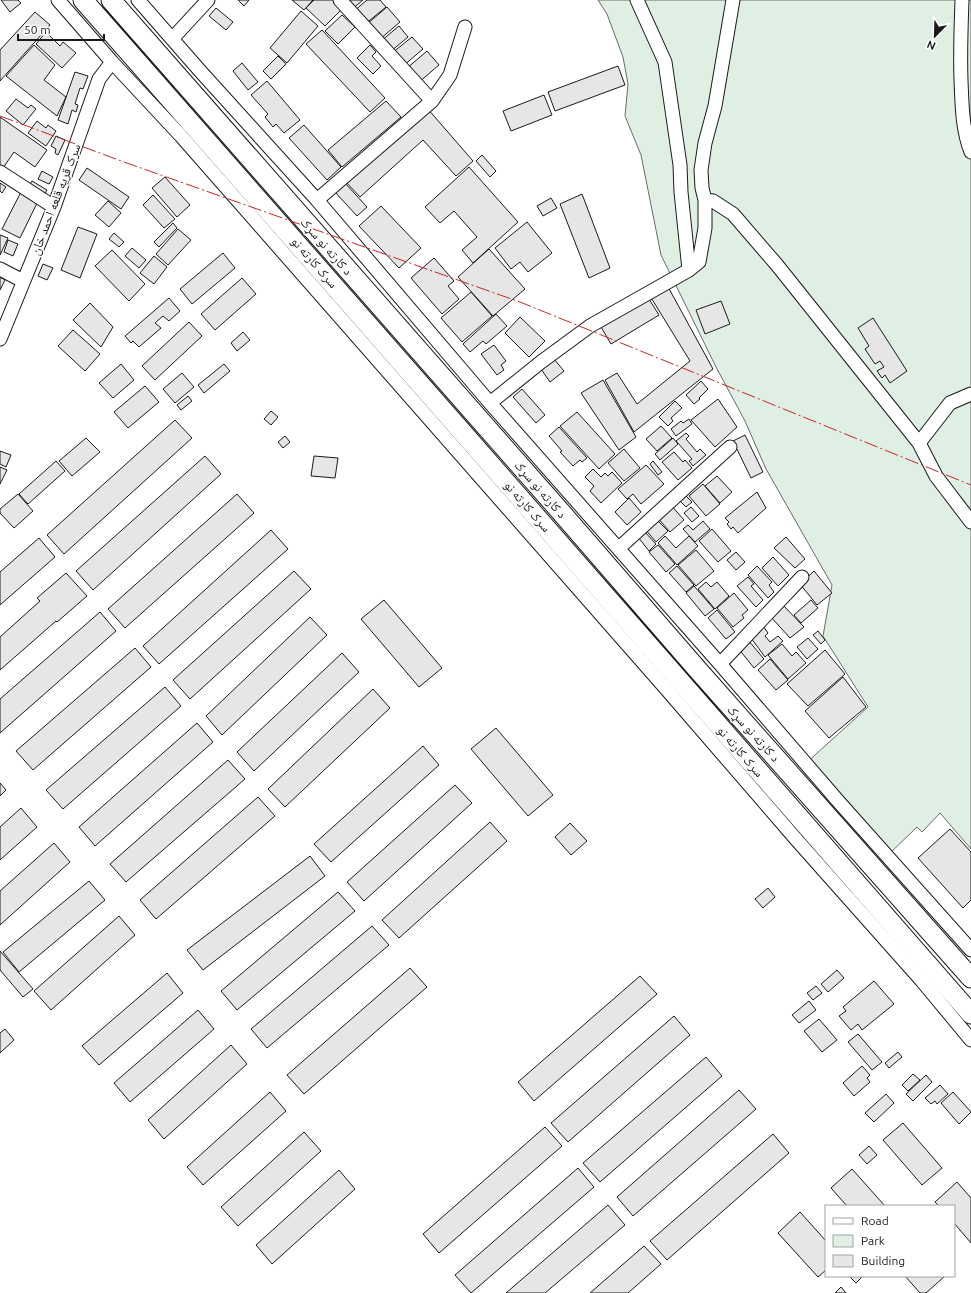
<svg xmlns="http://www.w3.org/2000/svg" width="971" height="1293" font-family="Ubuntu,'Noto Naskh Arabic',sans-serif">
<rect width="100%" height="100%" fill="#fff"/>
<!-- green -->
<path fill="#e0efe3" stroke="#6a6a6a" d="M598,0H971V849L940,813L922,832L917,827L887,856L805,764L868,707L823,636L832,585L766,469L745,421L716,367L661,255L641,155L625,116L628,84L623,57L607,14Z"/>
<!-- building -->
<path fill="#e6e6e6" stroke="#1a1a1a" d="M1,0H18L21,3L10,12Z
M238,0H249L244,6Z
M292,0H313L304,10Z
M314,0H333L342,9L325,26L306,8Z
M343,0H363L351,10Z
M367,0H380L386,7L364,25L353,12Z
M387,7L400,22L379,40L366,25Z
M216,8L233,22L226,30L209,16Z
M301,11L318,26L287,63L270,48Z
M35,12L50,25L0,81V50Z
M342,15L355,27L338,44L325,31Z
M399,26L408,37L390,52L381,41Z
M322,30L385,98L370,112L306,44Z
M46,32L60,46L63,42L76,53L62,68L36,44Z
M412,37L423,49L403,66L392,53Z
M34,45L55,65L44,80L66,97L57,116L6,76Z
M370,45L376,52L372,56L381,66L373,74L357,58Z
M427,51L439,65L418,83L406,69Z
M278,56L286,64L271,79L263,71Z
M242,63L258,82L248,90L233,71Z
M618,66L625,85L555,111L548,92Z
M75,72L88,76L83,89L80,88L75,104L78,105L76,112L72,110L68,124L58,120Z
M267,81L300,120L284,133L276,124L273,127L265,117L268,114L251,95Z
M544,95L552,115L511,131L503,111Z
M16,99L28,108L31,105L36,109L23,125L6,111Z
M386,101L401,117L342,167L328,150Z
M427,108L473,161L456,176L423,140L360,197L345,181Z
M0,117L47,150L35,167L14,152L3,168L0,167Z
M37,121L46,128L48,125L56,131L46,146L28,133Z
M304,125L341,167L327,180L289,138Z
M56,136L65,140L58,155L55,153L56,149L51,146Z
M482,155L496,171L490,177L476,161Z
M469,167L518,222L473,263L462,250L477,237L454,211L440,223L425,207Z
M87,168L129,197L121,209L79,180Z
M42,171L53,177L49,184L38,179Z
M165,177L190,205L177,217L152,188Z
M32,181L47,190L43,197L28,188Z
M344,182L367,207L357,216L334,191Z
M0,183L6,187L2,193L0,191Z
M22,190L39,199L20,238L2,229Z
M582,194L610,268L589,278L560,204Z
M153,195L175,219L164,228L143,205Z
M551,198L557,208L543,216L537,206Z
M108,201L121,213L109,227L95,215Z
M381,206L421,248L399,268L359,226Z
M527,222L552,253L528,272L520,262L511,269L495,248Z
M173,223L177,228L159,247L154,242Z
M78,227L97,234L80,278L61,270Z
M178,229L191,240L168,265L156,254Z
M114,233L124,242L119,247L109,239Z
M0,235L8,238L0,255Z
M8,240L18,244L13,256L4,252Z
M132,248L146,260L139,268L125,256Z
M489,249L525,289L493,316L458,277Z
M112,250L145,284L129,301L95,266Z
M223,253L235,268L192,304L180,289Z
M154,256L167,267L154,284L140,273Z
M434,258L454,281L448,286L459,299L442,314L411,278Z
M43,264L53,268L47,280L38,276Z
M0,277L5,280L0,290Z
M242,278L256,294L215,330L201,314Z
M667,285L713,369L634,432L605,380L617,373L637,404L690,361L650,296Z
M471,292L492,316L462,342L441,318Z
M169,298L180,311L169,321L163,316L155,323L161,328L139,347L133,341L131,343L125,336Z
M649,299L659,315L611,344L601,327Z
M721,301L730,324L705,334L696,310Z
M90,303L113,327L101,347L73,320Z
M496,314L507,326L486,344L483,341L470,352L463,344Z
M520,317L545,341L529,357L505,333Z
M873,318L907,371L890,383L885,375L882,378L877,371L884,367L880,361L875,364L865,349L869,346L858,328Z
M189,322L202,336L155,380L142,366Z
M73,330L100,354L85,371L58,346Z
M243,332L250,340L237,351L231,343Z
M494,345L506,361L501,365L504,370L497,375L481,354Z
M554,359L564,371L550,382L541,369Z
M121,364L134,380L113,398L99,383Z
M224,364L230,371L204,393L198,385Z
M182,373L194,387L175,403L163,389Z
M603,380L636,437L619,450L581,393Z
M701,381L708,389L699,398L700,399L694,404L686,395Z
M145,386L159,402L128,428L114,412Z
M522,389L545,415L536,423L513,397Z
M188,396L192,401L181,410L177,405Z
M718,399L737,427L715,447L691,420Z
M675,401L682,408L671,418L673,421L668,426L659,417Z
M271,411L278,417L271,425L264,419Z
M577,412L615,454L599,469L560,426Z
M689,419L692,424L676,436L671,429L681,421L683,423Z
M175,420L192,438L64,554L47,535Z
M661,426L672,438L657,451L646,439Z
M559,427L587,458L582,462L580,460L573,466L560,452L562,451L549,436Z
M686,433L689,436L686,439L697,452L700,449L706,455L693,466L689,461L692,459L676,441Z
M745,435L763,472L751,478L733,441Z
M285,436L290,442L283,448L278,442Z
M86,438L100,452L72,476L59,461Z
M673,438L678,444L660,460L655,454Z
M624,449L640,468L624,481L608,463Z
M0,451L11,455L6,467L0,464Z
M674,452L683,462L685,460L692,468L678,480L662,462Z
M205,456L221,474L93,590L76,571Z
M314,456L338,458L335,478L311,476Z
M56,461L65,471L28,504L19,494Z
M653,461L662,472L658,475L650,464Z
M646,465L664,484L641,504L633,494L627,499L618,489Z
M0,467L7,470L0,484Z
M593,469L601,477L605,473L608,476L612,472L622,483L601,503L590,491L594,486L585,477Z
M717,476L732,492L720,503L705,486Z
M703,484L720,504L706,516L689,496Z
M757,492L766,508L738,533L733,527L731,529L727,524L729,522L725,518Z
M683,493L692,502L686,507L677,498Z
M18,494L33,511L14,528L0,513V509Z
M237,494L254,513L125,628L108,609Z
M629,498L641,512L627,525L615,512Z
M670,504L684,520L670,532L656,516Z
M691,507L699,516L692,522L684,513Z
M656,519L668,531L656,542L645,529Z
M703,521L710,529L695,542L683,529L688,525L693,530Z
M712,529L731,551L718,562L699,541Z
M271,530L288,549L159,664L143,646Z
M644,531L656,544L649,551L638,537Z
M665,536L676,548L689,536L698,546L677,565L658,543Z
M786,537L805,559L795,568L774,548Z
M39,538L55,557L0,605V572Z
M658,545L675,564L666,572L649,552Z
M696,550L714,571L696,586L678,565Z
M736,552L745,562L736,570L727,560Z
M773,557L789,575L778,586L762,568Z
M677,566L694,585L686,592L669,573Z
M757,566L772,582L769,585L774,592L768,598L748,575Z
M294,571L311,589L190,699L173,680Z
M814,571L832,593L817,605L800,584Z
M66,573L87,596L57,622L56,621L0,670V637L40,601L37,598Z
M748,577L754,584L751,586L763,600L756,607L737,586Z
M706,582L711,587L717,582L729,596L715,609L698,589Z
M694,586L714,609L705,616L686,593Z
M734,593L748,610L742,615L744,618L733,627L717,608Z
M384,600L442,668L419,687L361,619Z
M811,600L818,608L801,623L794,615Z
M782,604L804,627L790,638L770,616Z
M717,610L735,632L726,639L708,618Z
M100,612L116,631L0,733V699Z
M310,617L327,635L222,735L206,716Z
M763,626L768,633L765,636L770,642L778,636L783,641L765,657L751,638Z
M818,631L825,640L821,644L813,635Z
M808,638L818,649L807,659L797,647Z
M748,640L764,659L754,668L738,648Z
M782,644L792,656L796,652L806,663L788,679L768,655Z
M135,648L151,667L33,770L16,751Z
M825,650L845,674L808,706L787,684Z
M342,653L359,672L254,771L237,752Z
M770,659L788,680L776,690L758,670Z
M843,677L866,707L829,738L805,711Z
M165,687L181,706L63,809L46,790Z
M373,689L390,708L285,807L268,789Z
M197,723L213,742L95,846L79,827Z
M496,728L553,795L528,816L471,749Z
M423,746L439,765L331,862L314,844Z
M228,760L245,779L126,882L110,864Z
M0,783L6,790L0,796Z
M455,785L472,803L364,901L347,882Z
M258,797L275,816L156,919L140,900Z
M21,808L37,827L0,860V827Z
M490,822L507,841L399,938L382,920Z
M570,823L587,841L571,855L555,837Z
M950,829L971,852V900L963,908L918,858Z
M54,843L70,862L0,925V891Z
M310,856L325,876L203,970L187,950Z
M89,881L105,900L19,972L3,952Z
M768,888L775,897L763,908L755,899Z
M338,892L355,911L237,1010L221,991Z
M119,916L135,935L51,1010L34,991Z
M372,926L389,945L267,1048L251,1029Z
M0,951L33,989L23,997L0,970Z
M410,968L427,987L304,1094L287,1075Z
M837,970L844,978L828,992L821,984Z
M167,973L183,993L99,1065L82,1046Z
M640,976L657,994L534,1101L518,1082Z
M874,981L894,1004L862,1030L858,1024L851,1030L839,1016L846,1011L843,1007Z
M816,986L822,993L813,1000L807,993Z
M809,1001L816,1010L799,1023L792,1015Z
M198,1010L214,1029L130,1102L114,1083Z
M674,1016L690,1035L568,1142L551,1123Z
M819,1019L837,1040L822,1052L804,1031Z
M5,1029L14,1040L0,1053V1033Z
M858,1034L882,1062L872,1070L848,1042Z
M231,1045L247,1064L164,1139L148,1120Z
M898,1052L902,1057L889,1068L885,1063Z
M706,1057L722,1076L600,1182L583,1163Z
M862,1066L870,1075L867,1078L870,1082L854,1096L843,1083Z
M913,1074L920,1080L908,1091L902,1085Z
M926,1075L932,1082L913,1101L906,1094Z
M940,1085L948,1094L937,1104L935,1101L931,1104L925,1098Z
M739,1090L756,1109L633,1216L617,1197Z
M270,1092L286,1111L203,1185L187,1167Z
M953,1092L971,1112L959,1124L941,1103Z
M886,1094L894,1103L874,1122L865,1113Z
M903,1123L942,1168L922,1185L883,1140Z
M545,1127L562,1146L439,1253L423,1234Z
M304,1132L321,1151L238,1226L221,1207Z
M773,1134L789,1153L667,1260L650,1241Z
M869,1146L877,1155L867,1164L859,1155Z
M578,1168L594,1187L471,1293L455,1275Z
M852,1169L885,1206H847L831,1188Z
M339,1170L355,1189L272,1264L256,1245Z
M957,1182L971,1198V1243L954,1223V1206H939L935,1202Z
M608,1205L625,1225L545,1293H506Z
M800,1212L826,1241V1270L818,1277L778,1233Z
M644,1246L661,1264L628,1293H590Z
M849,1276H863L856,1283Z
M905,1276H945L926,1293H920Z
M841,1287L846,1293H835Z"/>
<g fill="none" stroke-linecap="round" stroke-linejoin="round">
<!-- minor casing -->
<g stroke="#1a1a1a" stroke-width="15">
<path id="minor" d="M58,0L112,62L181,136L668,691L795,838L922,981L971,1040
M138,0L201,72L317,200L490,403L720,664L838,801L971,950
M340,0L432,101
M637,0L665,62L680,165L681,192L689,270
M962,0C961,27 960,53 961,80C962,104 962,129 971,152
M172,39L208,0
M0,172L54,207
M317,200L432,101L450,75L465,27
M705,200L713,201L733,214L777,265L919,443L936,476L971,522
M0,269L23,281
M0,339L54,207L99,79L112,62
M490,403L541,362L590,326L689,270L699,262L705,228V200L702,188L701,170L705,143L715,106L733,0
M919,443L950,403L971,394
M619,548L730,447
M720,664L802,577"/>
</g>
<!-- highway casing -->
<g stroke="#1a1a1a" stroke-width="21">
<path id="highway" d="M83,0C276,218 467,438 659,657C763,776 867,895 971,1014
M111,0L560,511L698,670L971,978"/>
</g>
<!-- minor -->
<use href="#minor" stroke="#fff" stroke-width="13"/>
<!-- highway -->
<use href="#highway" stroke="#fff" stroke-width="19"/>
<!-- power -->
<path stroke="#c62828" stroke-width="1" stroke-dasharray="14 3 2 3" stroke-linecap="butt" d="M0,116L124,162L520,302L971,485"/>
</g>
<g text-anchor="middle" stroke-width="3" stroke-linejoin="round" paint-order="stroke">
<!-- street labels -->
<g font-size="13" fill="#1a1a1a" stroke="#fff">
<text transform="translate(55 199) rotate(-69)" y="5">سرک قریه قلعه احمد خان</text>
<text transform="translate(327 246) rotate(49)" y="5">د کارته نو سړک</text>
<text transform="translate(315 262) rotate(49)" y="5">سرک کارته نو</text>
<text transform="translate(541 489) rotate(49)" y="5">د کارته نو سړک</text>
<text transform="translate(528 506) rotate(49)" y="5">سرک کارته نو</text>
<text transform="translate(754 733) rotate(48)" y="5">د کارته نو سړک</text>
<text transform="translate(741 751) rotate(49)" y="5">سرک کارته نو</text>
</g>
</g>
<!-- legend -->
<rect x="825" y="1205" width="130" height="72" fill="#ffffff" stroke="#a3a3a3"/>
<rect x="833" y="1218" width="20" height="6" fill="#ffffff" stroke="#a3a3a3"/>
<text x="861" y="1225" font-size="12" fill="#1a1a1a">Road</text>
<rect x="833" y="1235" width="20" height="12" fill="#e0efe3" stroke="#a3a3a3"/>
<text x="861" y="1245" font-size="12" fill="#1a1a1a">Park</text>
<rect x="833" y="1255" width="20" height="12" fill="#e6e6e6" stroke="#a3a3a3"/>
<text x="861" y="1265" font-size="12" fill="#1a1a1a">Building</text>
<!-- north arrow -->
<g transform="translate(935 36) rotate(203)" stroke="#ffffff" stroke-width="3" paint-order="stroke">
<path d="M0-3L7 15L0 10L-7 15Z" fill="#1a1a1a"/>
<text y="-6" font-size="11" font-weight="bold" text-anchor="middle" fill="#1a1a1a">N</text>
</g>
<!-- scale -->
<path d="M18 34v6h86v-6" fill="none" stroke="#1a1a1a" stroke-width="2"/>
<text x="24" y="34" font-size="12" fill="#1a1a1a" stroke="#ffffff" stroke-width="3" paint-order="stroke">50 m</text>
</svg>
